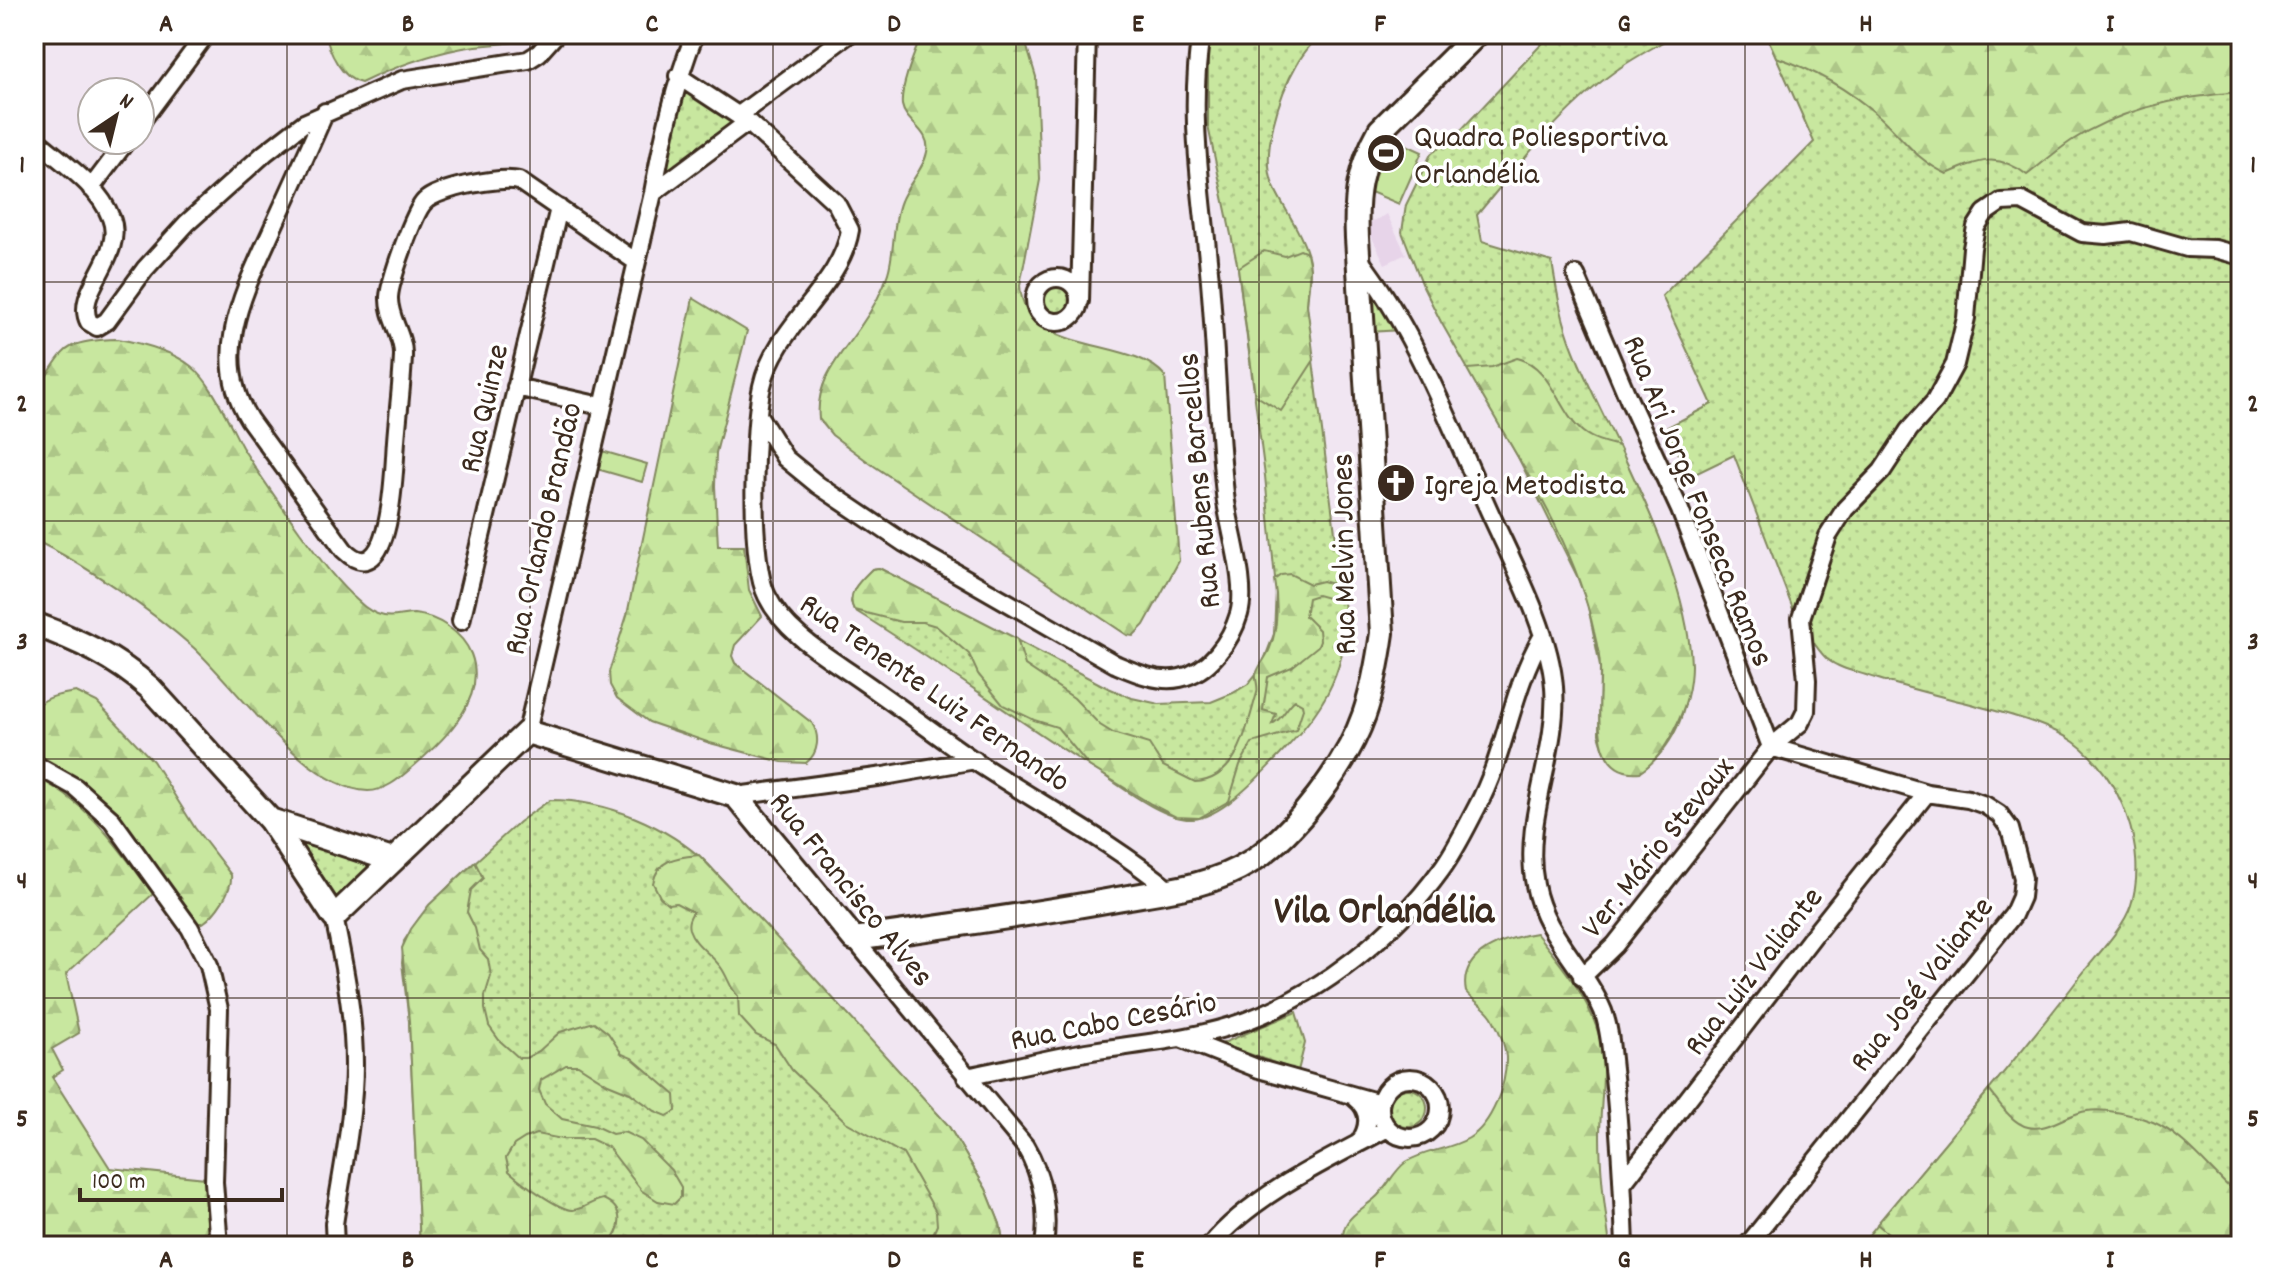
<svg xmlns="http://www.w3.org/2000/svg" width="2275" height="1280" font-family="Dekko,sans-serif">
<defs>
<pattern id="grass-dots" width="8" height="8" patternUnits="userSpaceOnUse" patternTransform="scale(2)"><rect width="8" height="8" fill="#c8e79f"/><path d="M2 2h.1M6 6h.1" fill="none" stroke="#adc688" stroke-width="1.8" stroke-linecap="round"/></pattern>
<pattern id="forest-firs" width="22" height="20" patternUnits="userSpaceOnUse" patternTransform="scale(2)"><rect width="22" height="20" fill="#c8e79f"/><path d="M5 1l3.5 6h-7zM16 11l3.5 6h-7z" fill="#adc688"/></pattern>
</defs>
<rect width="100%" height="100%" fill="#f1e6f2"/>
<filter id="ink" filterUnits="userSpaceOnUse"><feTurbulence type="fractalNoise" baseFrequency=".0125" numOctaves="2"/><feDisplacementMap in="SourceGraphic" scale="16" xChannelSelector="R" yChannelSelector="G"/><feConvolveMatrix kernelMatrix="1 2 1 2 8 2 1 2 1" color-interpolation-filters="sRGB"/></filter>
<g filter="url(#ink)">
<!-- built -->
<path fill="#e7d4e9" d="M1387,214L1406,254L1385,264L1366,225Z"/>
<!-- grass -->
<path fill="url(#grass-dots)" stroke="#82885e" stroke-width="2" d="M1208,34H1319C1312,44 1303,53 1297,64C1280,93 1259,155 1274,187C1284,209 1300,229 1307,253C1314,273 1306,293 1307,314L1346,618C1345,677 1320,713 1280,755C1260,775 1223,817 1193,819C1166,821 1124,789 1102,774C1018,722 939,662 854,610L851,602L855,588L872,569L879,568L1106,687L1132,698L1159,704L1211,702L1233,693L1248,684L1261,668L1274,634L1276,589L1265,476L1238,268L1208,126Z
M1551,34H1677C1659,44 1641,54 1624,65C1566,104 1521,162 1477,215L1482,241L1552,262C1557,293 1562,322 1574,351C1615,455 1766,680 1640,772L1623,769L1611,761L1604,750L1599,734L1600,666L1588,606L1577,576L1518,457L1441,322L1423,286L1402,232L1406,205L1431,154L1462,129Z
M1766,34H2241V1246H1860C1932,1156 2009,1070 2079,978C2094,958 2124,928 2131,905C2149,850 2120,775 2074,742C2045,722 2005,714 1971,704C1936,695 1901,687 1866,675C1853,671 1838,668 1827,659C1813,646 1803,625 1793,609L1734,455L1689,477L1666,428L1712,404L1662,296L1814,142Z
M680,82L741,121L658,182Z
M1362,269L1401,330L1369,332Z
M1041 300a16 16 0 1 1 32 0a16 16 0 1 1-32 0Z
M550,800C608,800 667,826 708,864L948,1125L986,1189L1000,1224L1004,1246H420L409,1021L402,963L404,941L420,917L451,884L519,822Z
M270,820L392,860L334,917Z
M1296,1012L1305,1043L1298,1071L1221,1044Z
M1389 1108a19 19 0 1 1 38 0a19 19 0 1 1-38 0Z"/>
<!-- forest -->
<path fill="url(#forest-firs)" stroke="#82885e" stroke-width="2" d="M326,34H538C515,46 488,43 463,48C427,55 394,67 361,83C342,79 328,51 326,34Z
M922,34H1023L1036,77L1040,180L1020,285C1023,357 1132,335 1165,376L1179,561L1144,625L1133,636L1127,635L871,464L832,435L819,419C815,381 840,356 860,327C872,310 882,293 888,273C895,250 892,223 901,201C907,185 924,169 927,152C931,130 905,123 902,105C900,87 915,52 922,34Z
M1766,34H2241V92C2182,96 2121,108 2071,141C2055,152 2041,164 2027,175C1998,152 1979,160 1947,174C1916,160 1904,139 1880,117C1849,90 1815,70 1776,57Z
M1300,250L1307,253L1310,268L1307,304L1314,360L1281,411L1255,395L1238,268L1264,251L1285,256Z
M693,298L747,331L716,453L715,486L718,546H744L749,590L762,616L735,645L732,656L735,663L812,723C820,736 819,753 806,763L782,762L710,743L649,722L617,698L610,685L609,672L627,615Z
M118,339C141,343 172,351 191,366C212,382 229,423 242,447C260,476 280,504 300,532C318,556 335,581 358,601C365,608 374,614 384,616C394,618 404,614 414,614C437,616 462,632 471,654C488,698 445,739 415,765C402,776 387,791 368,791C307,789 236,687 194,648C153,612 84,563 34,540V393C68,350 56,341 118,339Z
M1517,358C1552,366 1557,411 1583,432C1593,440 1607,443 1619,446C1649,509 1689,595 1691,665C1691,687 1684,711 1674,730C1666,747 1656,762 1640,772C1586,777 1602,701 1600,668C1600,656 1597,644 1594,632C1574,537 1513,453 1467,369L1492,367Z
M879,568L1017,639L1025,665L1074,698L1100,725L1113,733L1149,744L1163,766L1195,782C1239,780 1247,725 1257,693C1259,687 1255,680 1256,675C1258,666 1267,657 1270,648C1278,628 1278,601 1274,580L1281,575L1290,574L1310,584L1322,581L1343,587L1331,599L1317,595L1308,598L1305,616L1319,630L1320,641L1318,646L1292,667L1268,677L1263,710L1276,714L1272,724C1283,719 1286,707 1295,700L1302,704L1303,709L1296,730L1252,743L1240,765L1229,801L1199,818L1176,817L1151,804L1089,766L1057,727L1034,720L1003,705L978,674L969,654L936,626L923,622H901L854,610C845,593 861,580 872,569Z
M76,692L97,702L153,761L195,828L231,875C233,890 215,915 203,923H195L79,782L34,753C34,709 27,699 76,692Z
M34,776C90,803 117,846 153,894L66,974L79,1033L52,1049L63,1070L52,1077L110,1168L205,1178L208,1246H34Z
M699,855L810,973L948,1125L986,1189L1000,1224L1004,1246H928L937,1225L936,1212L903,1154L846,1122L792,1070L775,1044L756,1035L739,1016L738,996C730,988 728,978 722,969C713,955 694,945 689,929C687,922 690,917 693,912L676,903L668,904L660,897L653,883C658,858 678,857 699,855Z
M475,862L483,878L471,890L467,912L475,928L480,950L488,959L491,976L485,996V1009L489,1026L499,1040L519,1058H526L539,1051L560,1032L594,1022L608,1033L622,1054L632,1058L675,1095L676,1111L667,1116L655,1111L630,1093L608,1084L578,1065H566L541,1080L539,1090L545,1104L562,1119L595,1126L612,1134L624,1132L641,1140L671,1170L681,1187V1197L674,1204L658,1201L642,1191L608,1147L591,1139H562L536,1134L525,1138L514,1145L506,1158L509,1171C520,1181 560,1211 573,1210C584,1209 592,1201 603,1199C626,1209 622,1229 608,1246H420L409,1021L402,948L411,929L429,905Z
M1536,933C1559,962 1584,991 1596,1026C1609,1061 1600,1099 1600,1136C1600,1173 1605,1209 1610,1246H1343C1340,1219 1356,1214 1374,1199C1387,1189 1393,1171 1406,1162C1425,1150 1449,1150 1469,1138C1492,1124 1507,1084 1506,1057C1505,1045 1498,1028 1492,1017C1485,1006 1474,1002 1466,992C1458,952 1505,938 1536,933Z
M1989,1090C1999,1102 2011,1123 2028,1127C2047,1132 2068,1113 2087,1111C2106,1108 2135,1115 2153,1122C2185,1135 2214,1176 2241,1198V1246H1899L1895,1239L1877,1224Z"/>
<!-- garden -->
<path fill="#c8e79f" stroke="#82885e" stroke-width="2" d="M1389,137L1422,152L1399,204L1366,190Z
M602,451L647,464L642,482L597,469Z"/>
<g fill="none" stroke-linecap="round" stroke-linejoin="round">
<!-- street casing -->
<g stroke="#3b2a1e" stroke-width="22">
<path id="street" d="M678,76L748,122L836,203L850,230C841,287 775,326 762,386C753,426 749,561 767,596C786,635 830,658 865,683C901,708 937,735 973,760C1039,804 1108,839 1170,890
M325,112C309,149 292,186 275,223C247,286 208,353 249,419L344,550C393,598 394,463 396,441C398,413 402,384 403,356C404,335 388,318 389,297C390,281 414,211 425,201C438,188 501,176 519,181L635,261
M739,115L849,34
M140,123L206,34
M34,138C60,161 99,185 111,218C126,255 73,292 89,322L97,327L107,321L145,269L187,223L265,153L304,123L402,80L528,60L539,53L556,34
M91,188L127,140
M653,193L748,122
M1359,259C1415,331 1449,423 1487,506C1510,558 1550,630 1554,687C1559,753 1522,819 1535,885C1544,935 1584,966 1603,1011C1611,1032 1611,1055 1614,1077C1620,1133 1623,1189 1625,1246
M1576,275L1629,400L1680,510L1771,747
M1035 300a22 22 0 1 1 44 0a22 22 0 1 1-44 0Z
M1080,301L1087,34
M516,387L601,406
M758,415L785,458L818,485L904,543L1115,664C1134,672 1158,683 1180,678C1209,672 1231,641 1239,614C1248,583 1228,527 1225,494C1217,420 1216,344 1209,270C1202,190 1188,115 1201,34
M461,621L559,208
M527,732L653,193C663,138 674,86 695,34
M34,764L75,787L112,820L190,928L209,965L219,1009L214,1182L219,1246
M736,796L884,776L975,760
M334,917C344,965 354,1015 354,1064C354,1117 342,1171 334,1224L335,1246
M854,939L1025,1146C1043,1176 1049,1212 1044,1246
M1582,977L1615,945L1771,747L1800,723L1806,711L1807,680L1801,618L1828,536L1845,509L1882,471L1909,430L1935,401L1955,364L1966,318L1972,248L1976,227L1985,213L2001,202L2022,201L2082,233L2106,235L2131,232L2187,248L2215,249L2241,256
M1183,1039L1259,1069L1380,1103
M966,1077C1006,1069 1046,1059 1086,1052C1140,1043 1194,1040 1246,1021C1322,993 1394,935 1441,870C1455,851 1466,828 1477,807C1506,753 1511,690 1542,637
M1380 1108a30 30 0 1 1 60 0a30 30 0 1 1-60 0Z
M1355,1098C1371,1110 1370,1127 1359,1143
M1623,1183L1817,931L1927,793
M1210,1246C1250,1196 1331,1158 1388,1128
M1747,1246L2013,915L2021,897L2023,878L2010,829L1999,814L1985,805L1968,799L1927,793L1771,747"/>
</g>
<!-- secondary casing -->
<g stroke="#3b2a1e" stroke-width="28">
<path id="secondary" d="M34,624C78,640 115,657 150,688L270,820L334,917L527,732L736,796L854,939C942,927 1030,915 1117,899C1162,891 1211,887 1250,862C1295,834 1347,764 1364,715C1373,689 1378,661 1382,633L1357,238C1355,194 1359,168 1380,130L1477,34
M270,820L392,860"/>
</g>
<!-- street -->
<use href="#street" stroke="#fff" stroke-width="16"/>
<!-- secondary -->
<use href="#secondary" stroke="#fff" stroke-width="22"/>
</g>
</g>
<!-- grid -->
<path fill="none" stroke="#3b2a1e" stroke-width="2" stroke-opacity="0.55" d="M287,34V1246M530,34V1246M773,34V1246M1016,34V1246M1259,34V1246M1502,34V1246M1745,34V1246M1988,34V1246M34,282H2241M34,521H2241M34,759H2241M34,998H2241"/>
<!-- icons -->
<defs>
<g id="stadium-disc" transform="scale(2)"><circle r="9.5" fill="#3b2a1e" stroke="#fff"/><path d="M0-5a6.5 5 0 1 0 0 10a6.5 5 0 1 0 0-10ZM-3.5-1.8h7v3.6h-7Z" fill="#fff"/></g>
<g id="church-disc" transform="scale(2)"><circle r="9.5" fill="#3b2a1e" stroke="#fff"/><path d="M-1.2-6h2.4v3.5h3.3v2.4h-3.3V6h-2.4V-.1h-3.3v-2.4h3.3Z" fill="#fff"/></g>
</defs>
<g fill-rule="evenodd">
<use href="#stadium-disc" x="1386" y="153"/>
<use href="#church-disc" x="1396" y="483"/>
</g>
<g text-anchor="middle" stroke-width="7" stroke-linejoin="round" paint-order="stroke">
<!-- poi labels -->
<g font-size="32" fill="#3b2a1e" stroke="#fff" text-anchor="start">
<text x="1414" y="146">Quadra Poliesportiva<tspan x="1414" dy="37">Orlandélia</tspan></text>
<text x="1424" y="494">Igreja Metodista</text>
</g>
<!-- street labels -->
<g font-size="32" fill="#3b2a1e" stroke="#fff">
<text transform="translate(482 408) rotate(-77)" y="11">Rua Quinze</text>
<text transform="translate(1197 481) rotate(-95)" y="11">Rua Rubens Barcellos</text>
<text transform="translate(1700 500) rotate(68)" y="11">Rua Ari Jorge Fonseca Ramos</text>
<text transform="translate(541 528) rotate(-77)" y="11">Rua Orlando Brandão</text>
<text transform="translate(1342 554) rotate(-91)" y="11">Rua Melvin Jones</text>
<text transform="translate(936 691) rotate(35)" y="11">Rua Tenente Luiz Fernando</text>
<text transform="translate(1656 846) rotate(-51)" y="11">Ver. Mário Stevaux</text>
<text transform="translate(853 888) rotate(51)" y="11">Rua Francisco Alves</text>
<text transform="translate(1752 970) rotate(-52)" y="11">Rua Luiz Valiante</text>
<text transform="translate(1920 983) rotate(-52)" y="11">Rua José Valiante</text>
<text transform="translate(1113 1019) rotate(-11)" y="11">Rua Cabo Cesário</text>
</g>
<!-- district labels -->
<g font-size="40" font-weight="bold" fill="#3b2a1e" stroke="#fff">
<text x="1384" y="922">Vila Orlandélia</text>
</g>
</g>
<!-- margin -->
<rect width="2275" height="1280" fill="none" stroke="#fff" stroke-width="88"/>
<!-- north arrow -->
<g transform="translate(116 116) rotate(35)"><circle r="38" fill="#ffffff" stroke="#b1aaa5" stroke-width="2"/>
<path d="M0-6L14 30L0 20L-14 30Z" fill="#3b2a1e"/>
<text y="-12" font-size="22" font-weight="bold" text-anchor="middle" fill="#3b2a1e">N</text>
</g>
<!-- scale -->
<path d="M80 1188v12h202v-12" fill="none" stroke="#3b2a1e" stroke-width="4"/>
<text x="92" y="1188" font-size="24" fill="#3b2a1e" stroke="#ffffff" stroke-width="6" paint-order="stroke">100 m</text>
<rect x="44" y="44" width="2187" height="1192" fill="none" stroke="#3b2a1e" stroke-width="3"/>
<g font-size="26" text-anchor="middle" font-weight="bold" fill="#3b2a1e">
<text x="166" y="31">A</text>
<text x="408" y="31">B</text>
<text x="652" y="31">C</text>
<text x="894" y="31">D</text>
<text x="1138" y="31">E</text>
<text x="1380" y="31">F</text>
<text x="1624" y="31">G</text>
<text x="1866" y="31">H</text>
<text x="2110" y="31">I</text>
<text x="22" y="172">1</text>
<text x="2253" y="172">1</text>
<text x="22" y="411">2</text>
<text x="2253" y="411">2</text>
<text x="22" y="649">3</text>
<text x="2253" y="649">3</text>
<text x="22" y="888">4</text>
<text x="2253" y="888">4</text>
<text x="22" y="1126">5</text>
<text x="2253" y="1126">5</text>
<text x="166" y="1267">A</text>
<text x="408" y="1267">B</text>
<text x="652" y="1267">C</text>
<text x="894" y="1267">D</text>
<text x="1138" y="1267">E</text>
<text x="1380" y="1267">F</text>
<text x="1624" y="1267">G</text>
<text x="1866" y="1267">H</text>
<text x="2110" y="1267">I</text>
</g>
</svg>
